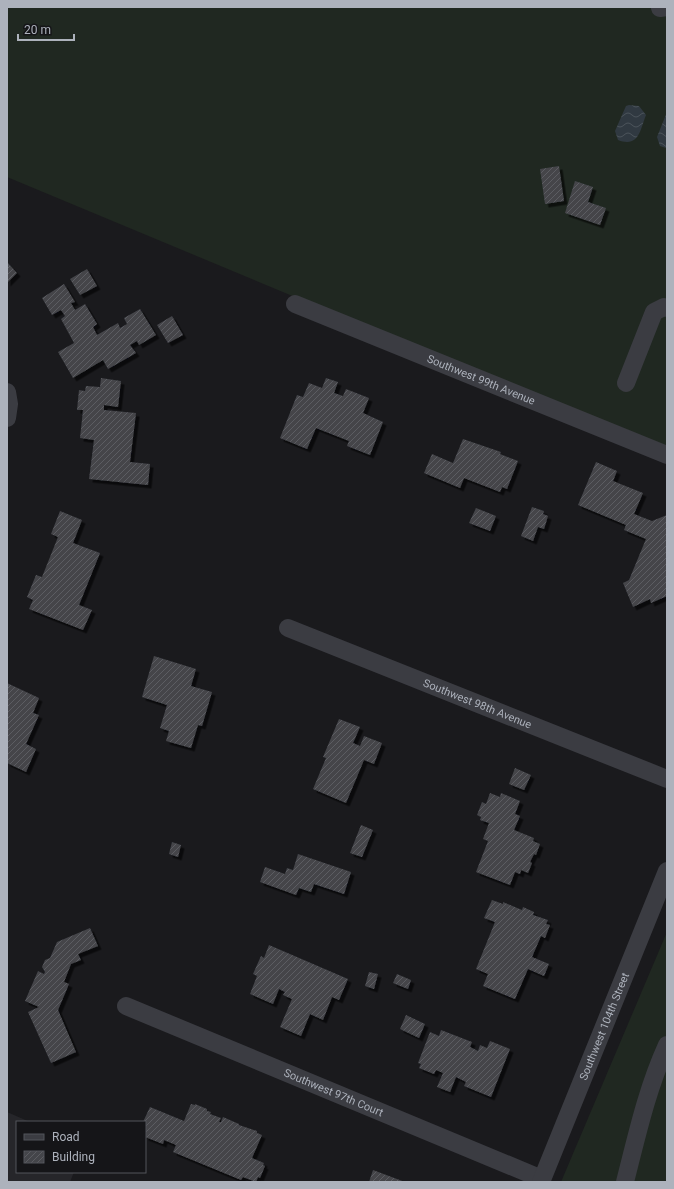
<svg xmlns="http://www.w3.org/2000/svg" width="674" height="1189" font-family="Roboto,sans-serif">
<defs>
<pattern id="water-waves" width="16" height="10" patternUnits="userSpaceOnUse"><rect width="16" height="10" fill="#303941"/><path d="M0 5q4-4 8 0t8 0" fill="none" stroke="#4b535a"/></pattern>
<pattern id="building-hatch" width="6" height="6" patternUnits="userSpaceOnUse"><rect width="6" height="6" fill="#44454a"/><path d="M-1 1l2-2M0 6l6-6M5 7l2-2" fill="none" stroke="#5c5d62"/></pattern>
<filter id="shadow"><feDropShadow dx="3.5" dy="3.5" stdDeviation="0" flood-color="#0009"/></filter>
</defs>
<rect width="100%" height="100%" fill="#1a1a1d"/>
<!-- built -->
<path fill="#26262a" d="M7,1112L30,1122H17V1172H74L70,1182H7Z"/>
<!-- grass -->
<path fill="#202821" d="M7,7H667V452L7,177Z
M667,932V1182H561Z"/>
<!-- water -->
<path fill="url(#water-waves)" d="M629,105L639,106L646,115C640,130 639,148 618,140L615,131L626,106Z
M667,112V147L666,148L660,146L657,137Z"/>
<!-- building -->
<path fill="url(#building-hatch)" filter="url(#shadow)" d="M559,166L564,201L545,204L540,169Z
M575,181L593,187L588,202L606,208L600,225L565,213Z
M7,262L17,273L7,283Z
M87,269L97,286L80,295L70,279Z
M64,284L75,302L71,303L75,310L85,304L97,324L93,327L97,335L118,323L120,328L127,324L124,318L140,309L156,335L139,345L137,341L130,345L136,353L108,369L103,360L73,378L58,352L74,343L61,319L65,316L61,310L52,315L42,298Z
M172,316L183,335L168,343L157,325Z
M101,378L121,381L118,407L104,405V410L136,413L130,462L150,464L148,485L89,479L94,440L80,438L83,410H77L79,390L85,391L86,386L100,387Z
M326,378L338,382L334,393L343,396L346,389L369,398L363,413L383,422L370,455L347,446L349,441L316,428L307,449L280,438L297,395L303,397L309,383L322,388Z
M463,439L501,452L500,454L518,461L507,489L502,487L500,492L464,478L460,488L424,473L432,454L453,463Z
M596,462L617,471L613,481L643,493L634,514L652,521L667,515V596L651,603L650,599L633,607L623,583L629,580L646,539L624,530L626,525L578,505Z
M532,507L544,511L543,514L548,516L544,529L538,527L533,541L521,536Z
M476,508L496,516L490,531L469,523Z
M60,511L82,520L73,543L100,553L79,605L92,610L83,630L29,609L33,600L27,597L36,575L42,577L58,537L51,534Z
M154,656L196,669L191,686L212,692L202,726L198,725L191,748L166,741L169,731L160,728L167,705L142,697Z
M7,683L39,698L33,713L39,715L26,744L36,749L26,772L7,763Z
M339,719L360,727L353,743L360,746L364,736L382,743L374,764L364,760L346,803L313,789L326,758L323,757Z
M515,768L531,775L524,790L509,784Z
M490,793L500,797L501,793L520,801L515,814L520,816L514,830L534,838L533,841L540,844L536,855L534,854L530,862L532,863L528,873L521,870L520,874L515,872L510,885L476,872L488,841L483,839L489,823L480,820L481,817L477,815L482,802L486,804Z
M361,825L373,830L362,857L350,853Z
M172,842L181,845L178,857L169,854Z
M298,854L351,872L344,894L314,884L311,892L299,888L296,895L260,882L265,867L285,874L287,868L293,870Z
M492,900L503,904V902L522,910L523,907L534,912L533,915L548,920L546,924L550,925L545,938L541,936L532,957L549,964L544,976L528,969L515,999L483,986L488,974L476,969L495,922L484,918Z
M90,928L98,946L78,954L81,960L71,964L64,982L69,984L58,1010L76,1052L51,1063L28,1012L39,1007L25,1001L38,971L44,974L45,972L42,967L45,960L50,958L57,942Z
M269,945L348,979L339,1000L332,997L323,1020L310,1014L301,1036L280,1027L292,999L283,995L285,992L279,989L273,1004L250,994L257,976L253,974L261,956L264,958Z
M369,972L378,974L374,989L365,986Z
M397,974L411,980L408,989L393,983Z
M406,1015L425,1024L419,1038L400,1029Z
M441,1030L472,1042L470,1047L478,1051L480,1045L487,1048L490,1041L510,1049L491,1097L464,1086L466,1082L456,1077L450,1092L437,1087L443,1073L436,1070L434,1074L419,1068L421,1064L418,1063L430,1032L439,1036Z
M191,1104L195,1105V1104L207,1109V1111L211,1112L210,1114L221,1118L219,1122H221L223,1117L239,1124V1125L257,1131V1133L262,1135L252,1158L264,1163L263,1165L265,1166L260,1178L258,1177L256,1182L243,1177L241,1180L173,1152L176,1145L164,1140L163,1144L145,1137V1122H143L150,1107L184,1121Z
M373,1170L405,1182H369Z"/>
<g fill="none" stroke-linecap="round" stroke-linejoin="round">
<!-- minor -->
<g stroke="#3b3c42" stroke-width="18">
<path d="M660,8L667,7"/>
<path id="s1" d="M295,304L667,455"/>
<path d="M626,383L654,312L664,307L667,308"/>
<path d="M7,392L9,404L7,418"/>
<path id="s2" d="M288,628L667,779"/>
<path id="s3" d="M126,1006L542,1179"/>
<path id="s4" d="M541,1182L667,871"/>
<path d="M625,1182C637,1135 647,1089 667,1045"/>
</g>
</g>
<g text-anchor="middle" stroke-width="3" stroke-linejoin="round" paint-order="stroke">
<!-- street labels -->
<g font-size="11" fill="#adb2bc" stroke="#151518">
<text dy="4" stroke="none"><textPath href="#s1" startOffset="201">Southwest 99th Avenue</textPath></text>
<text dy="4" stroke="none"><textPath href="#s2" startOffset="204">Southwest 98th Avenue</textPath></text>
<text dy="4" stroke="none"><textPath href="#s4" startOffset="168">Southwest 104th Street</textPath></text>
<text dy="4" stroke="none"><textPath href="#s3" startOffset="225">Southwest 97th Court</textPath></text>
</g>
</g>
<!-- border -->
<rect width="674" height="1189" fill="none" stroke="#adb2bc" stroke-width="16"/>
<!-- legend -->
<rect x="16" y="1121" width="130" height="52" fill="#151518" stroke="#52545a"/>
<rect x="24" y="1134" width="20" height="6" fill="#3b3c42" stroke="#52545a"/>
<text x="52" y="1141" font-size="12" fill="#adb2bc">Road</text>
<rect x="24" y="1151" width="20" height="12" fill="url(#building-hatch)" stroke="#52545a"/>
<text x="52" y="1161" font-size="12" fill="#adb2bc">Building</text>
<!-- scale -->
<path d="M18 34v6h56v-6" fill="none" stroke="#adb2bc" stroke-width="2"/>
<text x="24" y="34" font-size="12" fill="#adb2bc" stroke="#151518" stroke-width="3" paint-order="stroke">20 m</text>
</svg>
